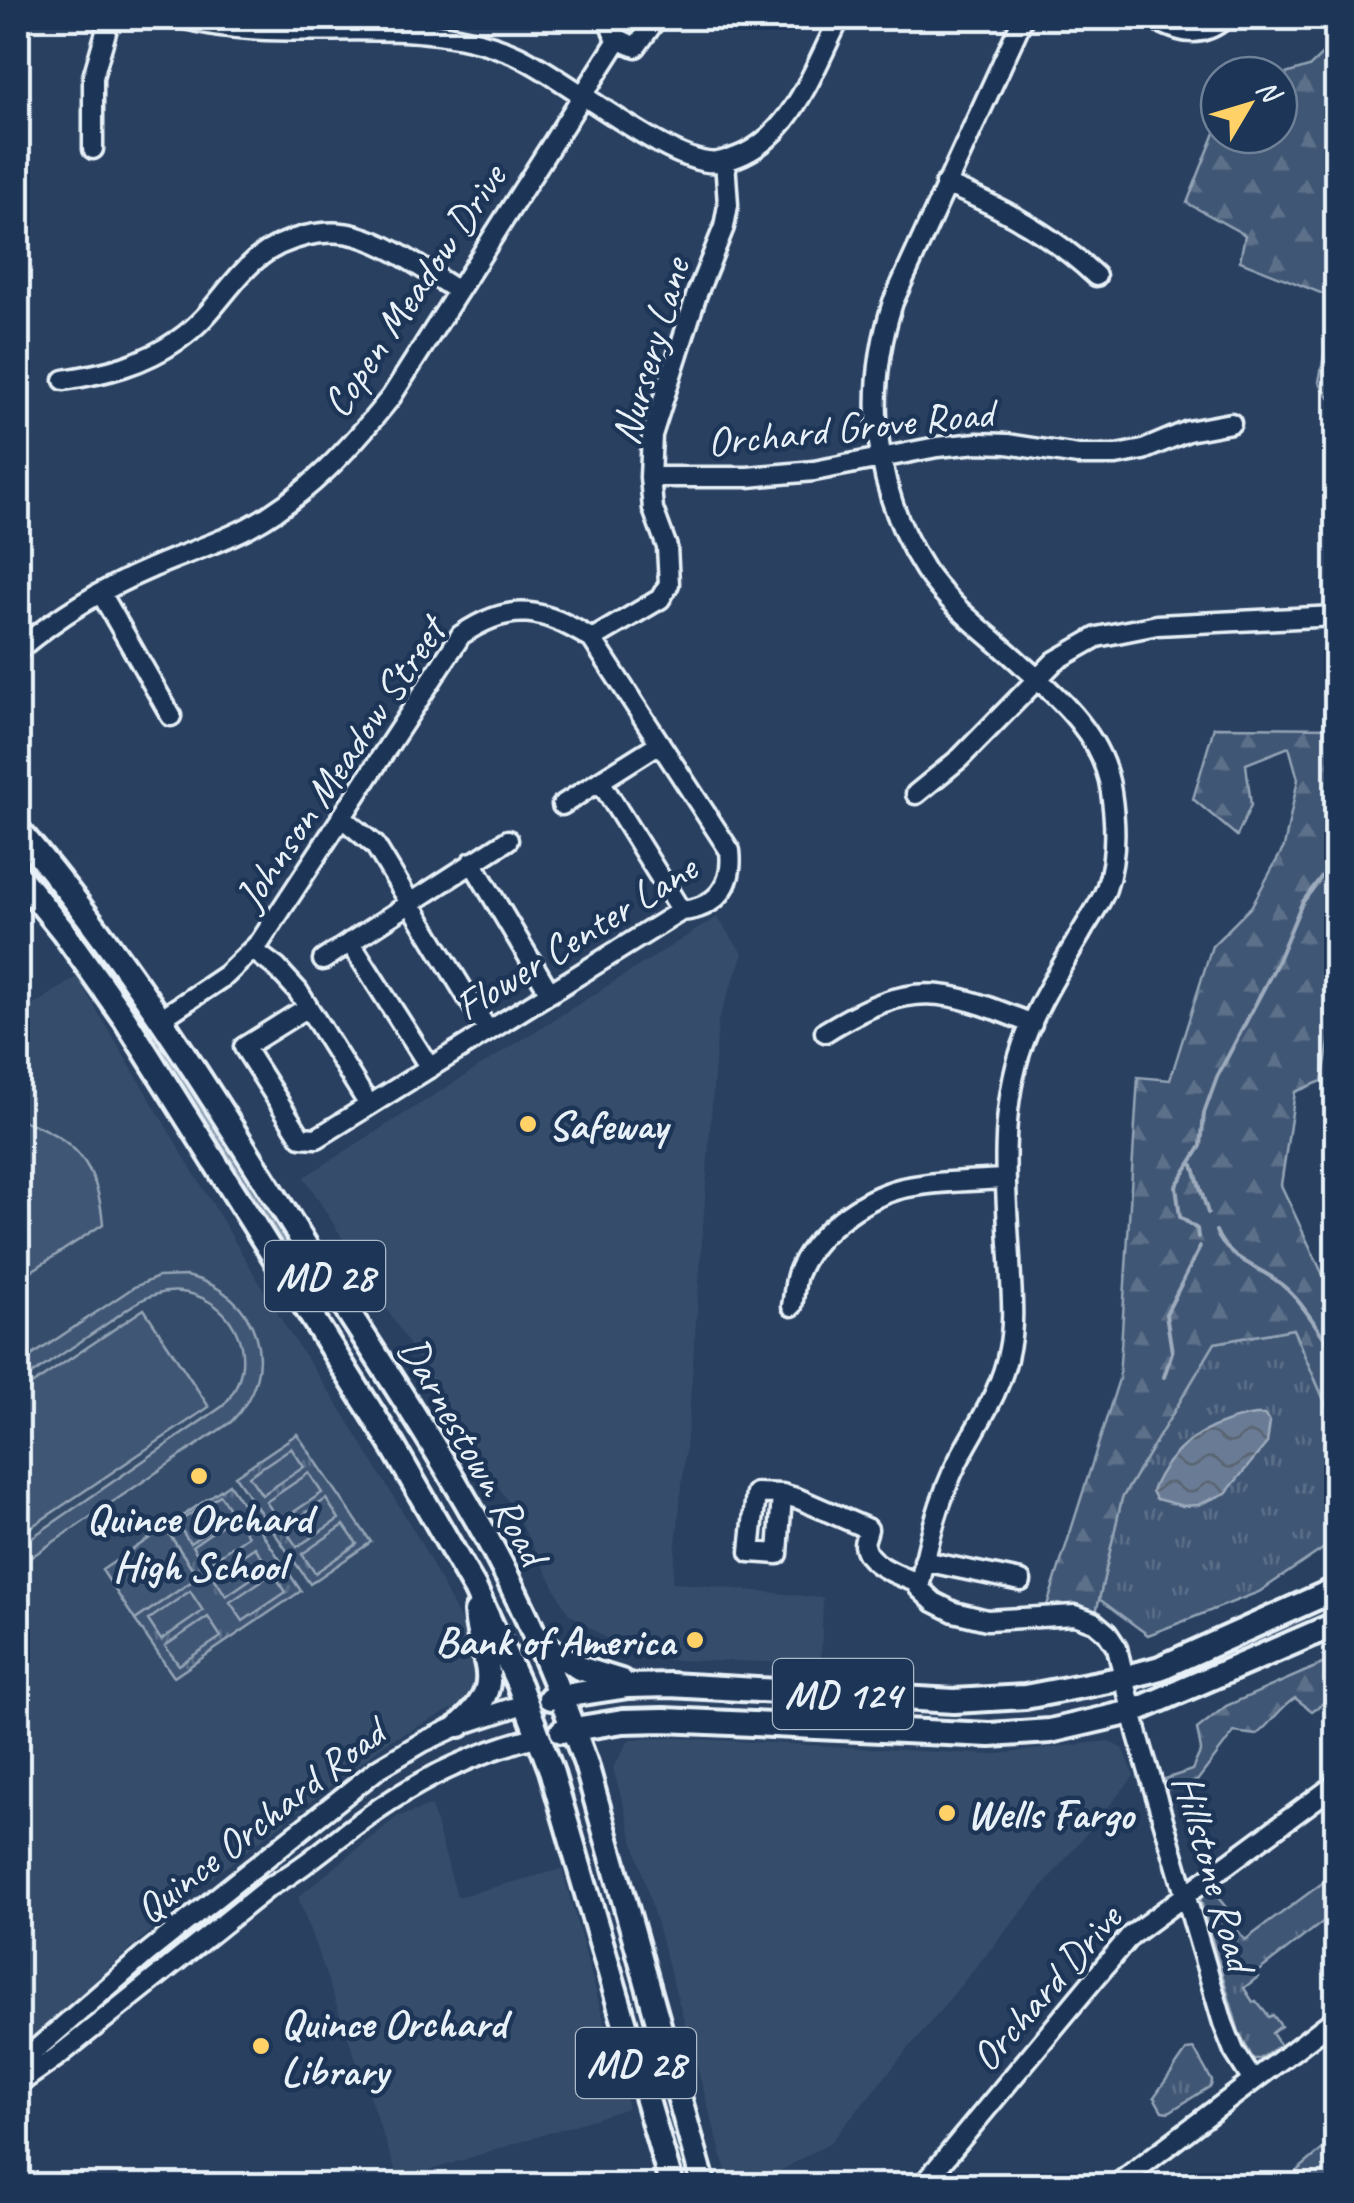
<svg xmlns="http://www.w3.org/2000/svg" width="1354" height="2203" font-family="Caveat,sans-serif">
<defs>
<pattern id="grass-tufts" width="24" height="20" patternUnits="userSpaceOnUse" patternTransform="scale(2.5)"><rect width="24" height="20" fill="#415774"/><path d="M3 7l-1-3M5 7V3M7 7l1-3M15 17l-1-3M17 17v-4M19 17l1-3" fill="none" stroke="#5c7089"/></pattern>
<pattern id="forest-firs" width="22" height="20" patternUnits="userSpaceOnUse" patternTransform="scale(2.5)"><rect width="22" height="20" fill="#415774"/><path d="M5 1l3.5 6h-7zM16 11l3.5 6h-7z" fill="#5c7089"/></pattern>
<pattern id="water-waves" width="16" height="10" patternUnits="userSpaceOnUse" patternTransform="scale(2.5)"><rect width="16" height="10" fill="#6b7c95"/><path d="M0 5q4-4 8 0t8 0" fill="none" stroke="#5a6573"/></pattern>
</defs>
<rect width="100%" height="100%" fill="#294061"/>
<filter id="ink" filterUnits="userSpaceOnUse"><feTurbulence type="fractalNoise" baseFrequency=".01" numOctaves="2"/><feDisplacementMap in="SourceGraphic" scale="20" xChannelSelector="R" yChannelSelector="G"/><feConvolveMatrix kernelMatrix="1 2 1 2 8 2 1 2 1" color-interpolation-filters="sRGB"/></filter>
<g filter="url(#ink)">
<!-- built -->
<path fill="#364d6b" d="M717,917L743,954L718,1021L689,1417L672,1582L823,1598L821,1663L668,1660L660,1646L610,1641L568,1613L517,1516L304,1177Z
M77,977L290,1334L342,1411L420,1541L481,1660L483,1677L470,1700L389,1741L192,1893L18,2050V1015Z
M677,1738L991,1755L1109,1741L1124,1750L1134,1776L832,2141L756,2185H730L613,1768L630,1739Z
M431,1806L457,1897L562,1869L628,2108L399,2180L298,1897L397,1817Z"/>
<!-- grass -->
<path fill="url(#grass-tufts)" stroke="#94a4b6" stroke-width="2.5" d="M24,860L68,907L144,1011L328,1301L329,1308L309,1283L154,1035L20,864Z
M1293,1329L1336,1427V1540L1259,1592L1148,1635L1099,1599L1122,1498L1214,1343Z
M297,1434L371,1542L310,1584L235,1476Z
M229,1484L301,1591L174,1677L135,1620L198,1577L165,1528Z
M1336,1873V1912L1256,1973L1258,1977L1244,1988L1253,2002L1256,2001L1269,2017L1273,2015L1281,2026L1272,2033L1280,2045L1260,2059H1253L1239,2032L1200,1898L1211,1889L1229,1911L1225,1914L1245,1940Z
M1194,2049L1212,2081L1211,2086L1169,2112L1162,2111L1154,2097L1187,2050Z"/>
<!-- forest -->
<path fill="url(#forest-firs)" stroke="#94a4b6" stroke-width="2.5" d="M1336,41V408L1319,382L1327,339L1331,297L1240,261L1245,235L1187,203L1219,123V135H1279V76L1309,67Z
M1214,727L1336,728V1031L1330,1038L1322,1081L1295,1092L1281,1185L1336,1303V1427L1293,1329L1215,1343L1122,1498L1094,1622L1044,1615L1119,1379L1138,1077L1170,1080L1212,946L1251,907L1284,847L1298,779L1289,747L1246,764L1251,805L1237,836L1193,799Z
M1336,1658V1694L1312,1711L1295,1698C1280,1707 1271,1724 1256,1735L1234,1732L1197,1781L1168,1789L1165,1779L1192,1770L1201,1750L1197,1729L1226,1706Z
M1336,2138V2173L1321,2185H1280Z"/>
<!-- pitch -->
<path fill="#415774" stroke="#94a4b6" stroke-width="2.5" d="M18,1119C76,1137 98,1165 103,1224L18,1280Z
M187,1276C259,1293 283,1369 231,1422L18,1566V1543L34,1536L223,1406C241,1386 248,1359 237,1334C224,1302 187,1284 154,1295C137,1300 122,1313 108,1323C78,1343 48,1364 18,1384V1365L134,1287L158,1277Z
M144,1309L209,1407L31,1527L18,1508V1394Z
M291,1448L304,1467L262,1495L249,1476Z
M309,1473L322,1493L280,1521L266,1502Z
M220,1495L233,1514L190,1543L177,1523Z
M326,1499L339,1519L297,1547L284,1528Z
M235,1516L248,1536L205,1565L192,1546Z
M344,1525L357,1544L315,1573L302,1554Z
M165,1528L198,1577L135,1620L102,1570Z
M255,1547L268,1567L226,1596L213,1576Z
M273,1573L286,1592L243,1621L230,1602Z
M190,1591L203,1611L161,1640L148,1620Z
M208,1617L221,1637L179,1665L165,1646Z"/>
<!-- water -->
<path fill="url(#water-waves)" stroke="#9dabbd" stroke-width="2.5" d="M1255,1415H1264L1270,1422L1267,1443L1226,1493L1198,1505L1183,1506L1156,1499L1152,1491C1169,1448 1208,1422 1255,1415Z"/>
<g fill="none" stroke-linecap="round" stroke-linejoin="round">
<!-- stream -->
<path stroke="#9dabbd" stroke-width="4" d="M1193,1165L1208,1213
M1216,1231C1223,1251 1245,1262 1263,1272C1299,1291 1312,1323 1336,1354
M1198,1237L1197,1229L1180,1217L1176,1186L1201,1146L1204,1113L1217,1077L1275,967L1302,903L1336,857
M1164,1377L1172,1352L1166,1314L1200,1247
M1336,1388L1334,1394L1336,1403
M1336,1417L1331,1433L1336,1441"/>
<!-- minor casing -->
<g stroke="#e8f1f8" stroke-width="25">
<path id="minor" d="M181,18C290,48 407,9 512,53C561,73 673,169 718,162C788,151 811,73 840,18
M612,18C608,36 621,41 636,47L657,18
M1023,18L893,302C864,393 873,489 925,570C950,607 990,635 1022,665C1061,699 1104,738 1111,792C1116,825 1117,858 1106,889C1100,905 1088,920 1080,935C1057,974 1032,1013 1019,1056C999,1122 1006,1192 1010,1259C1011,1289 1015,1320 1009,1349C1002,1390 978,1423 959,1459C938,1500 928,1543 919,1588L934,1602L954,1612L987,1620L1075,1615L1094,1622L1107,1633L1117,1648L1138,1735L1223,2023L1234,2051L1253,2081
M1152,18C1179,33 1200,40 1226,18
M93,149V77L110,18
M945,184C1000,206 1053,235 1096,276
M64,380C107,373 142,365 178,340C230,304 236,252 305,236C322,232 341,231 358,236C394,246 426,272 458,291
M650,477H748L814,471L937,447L978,443L1007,444L1078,455H1116L1143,450L1188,431L1231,423
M101,593L171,716
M592,639L660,599L669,584L667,547L653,509L650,477L652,435L697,294L724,227L728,205L725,160
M18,650C57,617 102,589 149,569C182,554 217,544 249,527C307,496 350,448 391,397L618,40
M600,781L681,911
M916,794L960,758L1055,661L1097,637L1157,625L1336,616
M562,805L660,743
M341,817L375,845L488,1031
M472,862L550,993
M350,942L430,1068
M253,950L277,968L298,991L369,1105
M323,960L508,840
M162,1018L226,975L260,942L461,635C512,600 543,609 592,639L730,851C734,886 716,908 681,911L317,1138L301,1137L244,1047L308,1007
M825,1032C911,979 942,987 1032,1024
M792,1306C794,1297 794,1285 797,1275C812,1234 862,1198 903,1188C936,1181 971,1181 1005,1179
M782,1494L778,1554L750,1552L756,1493L782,1494L799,1499L868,1529C867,1534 864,1540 864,1545C867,1566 904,1577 920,1584
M924,1561L1021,1581
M18,2065L147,1953L379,1768L423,1742L460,1725L527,1703
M18,2084L58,2056L269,1887C304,1868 333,1841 364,1819C417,1780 476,1752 539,1736
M1116,2185L1336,2018
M922,2186L1130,1936L1336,1784"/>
</g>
<!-- major casing -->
<g stroke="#e8f1f8" stroke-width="30">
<path id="major" d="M18,830C132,963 221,1111 314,1259C371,1348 430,1436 482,1529C524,1604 557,1683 586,1764L704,2186
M18,875L63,931L125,1019L391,1443L475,1589L519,1685L551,1770L672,2186
M538,1642L579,1668L621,1681
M550,1698L628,1686L670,1685L954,1701L1025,1697L1124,1678L1160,1668L1336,1589
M460,1725C510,1682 479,1662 476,1612
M562,1731L623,1721L664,1720L990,1735L1050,1731L1132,1712L1336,1624"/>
</g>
<!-- minor -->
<use href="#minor" stroke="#1d3557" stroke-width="18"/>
<!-- major -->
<use href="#major" stroke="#1d3557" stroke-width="22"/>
</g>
</g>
<!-- markers -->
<g fill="#ffd166" stroke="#1d3557" stroke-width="4">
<circle cx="528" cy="1124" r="10"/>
<circle cx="199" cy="1476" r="10"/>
<circle cx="695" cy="1640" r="10"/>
<circle cx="947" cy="1813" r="10"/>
<circle cx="261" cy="2046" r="10"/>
</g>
<g text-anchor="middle" stroke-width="9" stroke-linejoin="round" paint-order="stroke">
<!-- shield labels -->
<g fill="#1d3557" stroke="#abb9c8" stroke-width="2.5">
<rect x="265" y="1241" width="120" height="70" rx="8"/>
<rect x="773" y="1659" width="140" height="70" rx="8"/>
<rect x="576" y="2028" width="120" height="70" rx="8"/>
</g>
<g font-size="40" font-weight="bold" fill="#e8f1f8">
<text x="325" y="1290">MD 28</text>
<text x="843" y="1708">MD 124</text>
<text x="636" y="2077">MD 28</text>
</g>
<!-- street labels -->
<g font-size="42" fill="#e8f1f8" stroke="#1d3557">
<text transform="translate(413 290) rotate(-56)" y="15">Copen Meadow Drive</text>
<text transform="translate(649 351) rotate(-74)" y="15">Nursery Lane</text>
<text transform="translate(850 426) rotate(-6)" y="15">Orchard Grove Road</text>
<text transform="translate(339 763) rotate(-56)" y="15">Johnson Meadow Street</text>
<text transform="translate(575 936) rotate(-32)" y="15">Flower Center Lane</text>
<text transform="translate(474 1450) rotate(60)" y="15">Darnestown Road</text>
<text transform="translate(259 1820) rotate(-38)" y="15">Quince Orchard Road</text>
<text transform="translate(1215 1872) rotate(74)" y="15">Hillstone Road</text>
<text transform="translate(1045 1987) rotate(-49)" y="15">Orchard Drive</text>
</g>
<!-- poi labels -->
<g font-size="42" font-weight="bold" fill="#e8f1f8" stroke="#1d3557" text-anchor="start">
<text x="548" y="1139">Safeway</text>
<text x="199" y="1532" text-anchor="middle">Quince Orchard<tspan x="199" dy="48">High School</tspan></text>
<text x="675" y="1655" text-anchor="end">Bank of America</text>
<text x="967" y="1828">Wells Fargo</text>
<text x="281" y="2037">Quince Orchard<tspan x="281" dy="48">Library</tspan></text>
</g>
</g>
<!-- margin -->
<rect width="1354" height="2203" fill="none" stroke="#1d3557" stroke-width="60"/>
<rect x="30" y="30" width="1294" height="2143" fill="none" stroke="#e8f1f8" stroke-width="4" filter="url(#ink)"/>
<!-- north arrow -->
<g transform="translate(1249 105) rotate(52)"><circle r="48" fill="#1d3557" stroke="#6e8097" stroke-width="2.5"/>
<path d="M0-8L18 38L0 25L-18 38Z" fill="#ffd166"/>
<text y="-15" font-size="28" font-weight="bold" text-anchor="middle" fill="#e8f1f8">N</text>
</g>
</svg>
